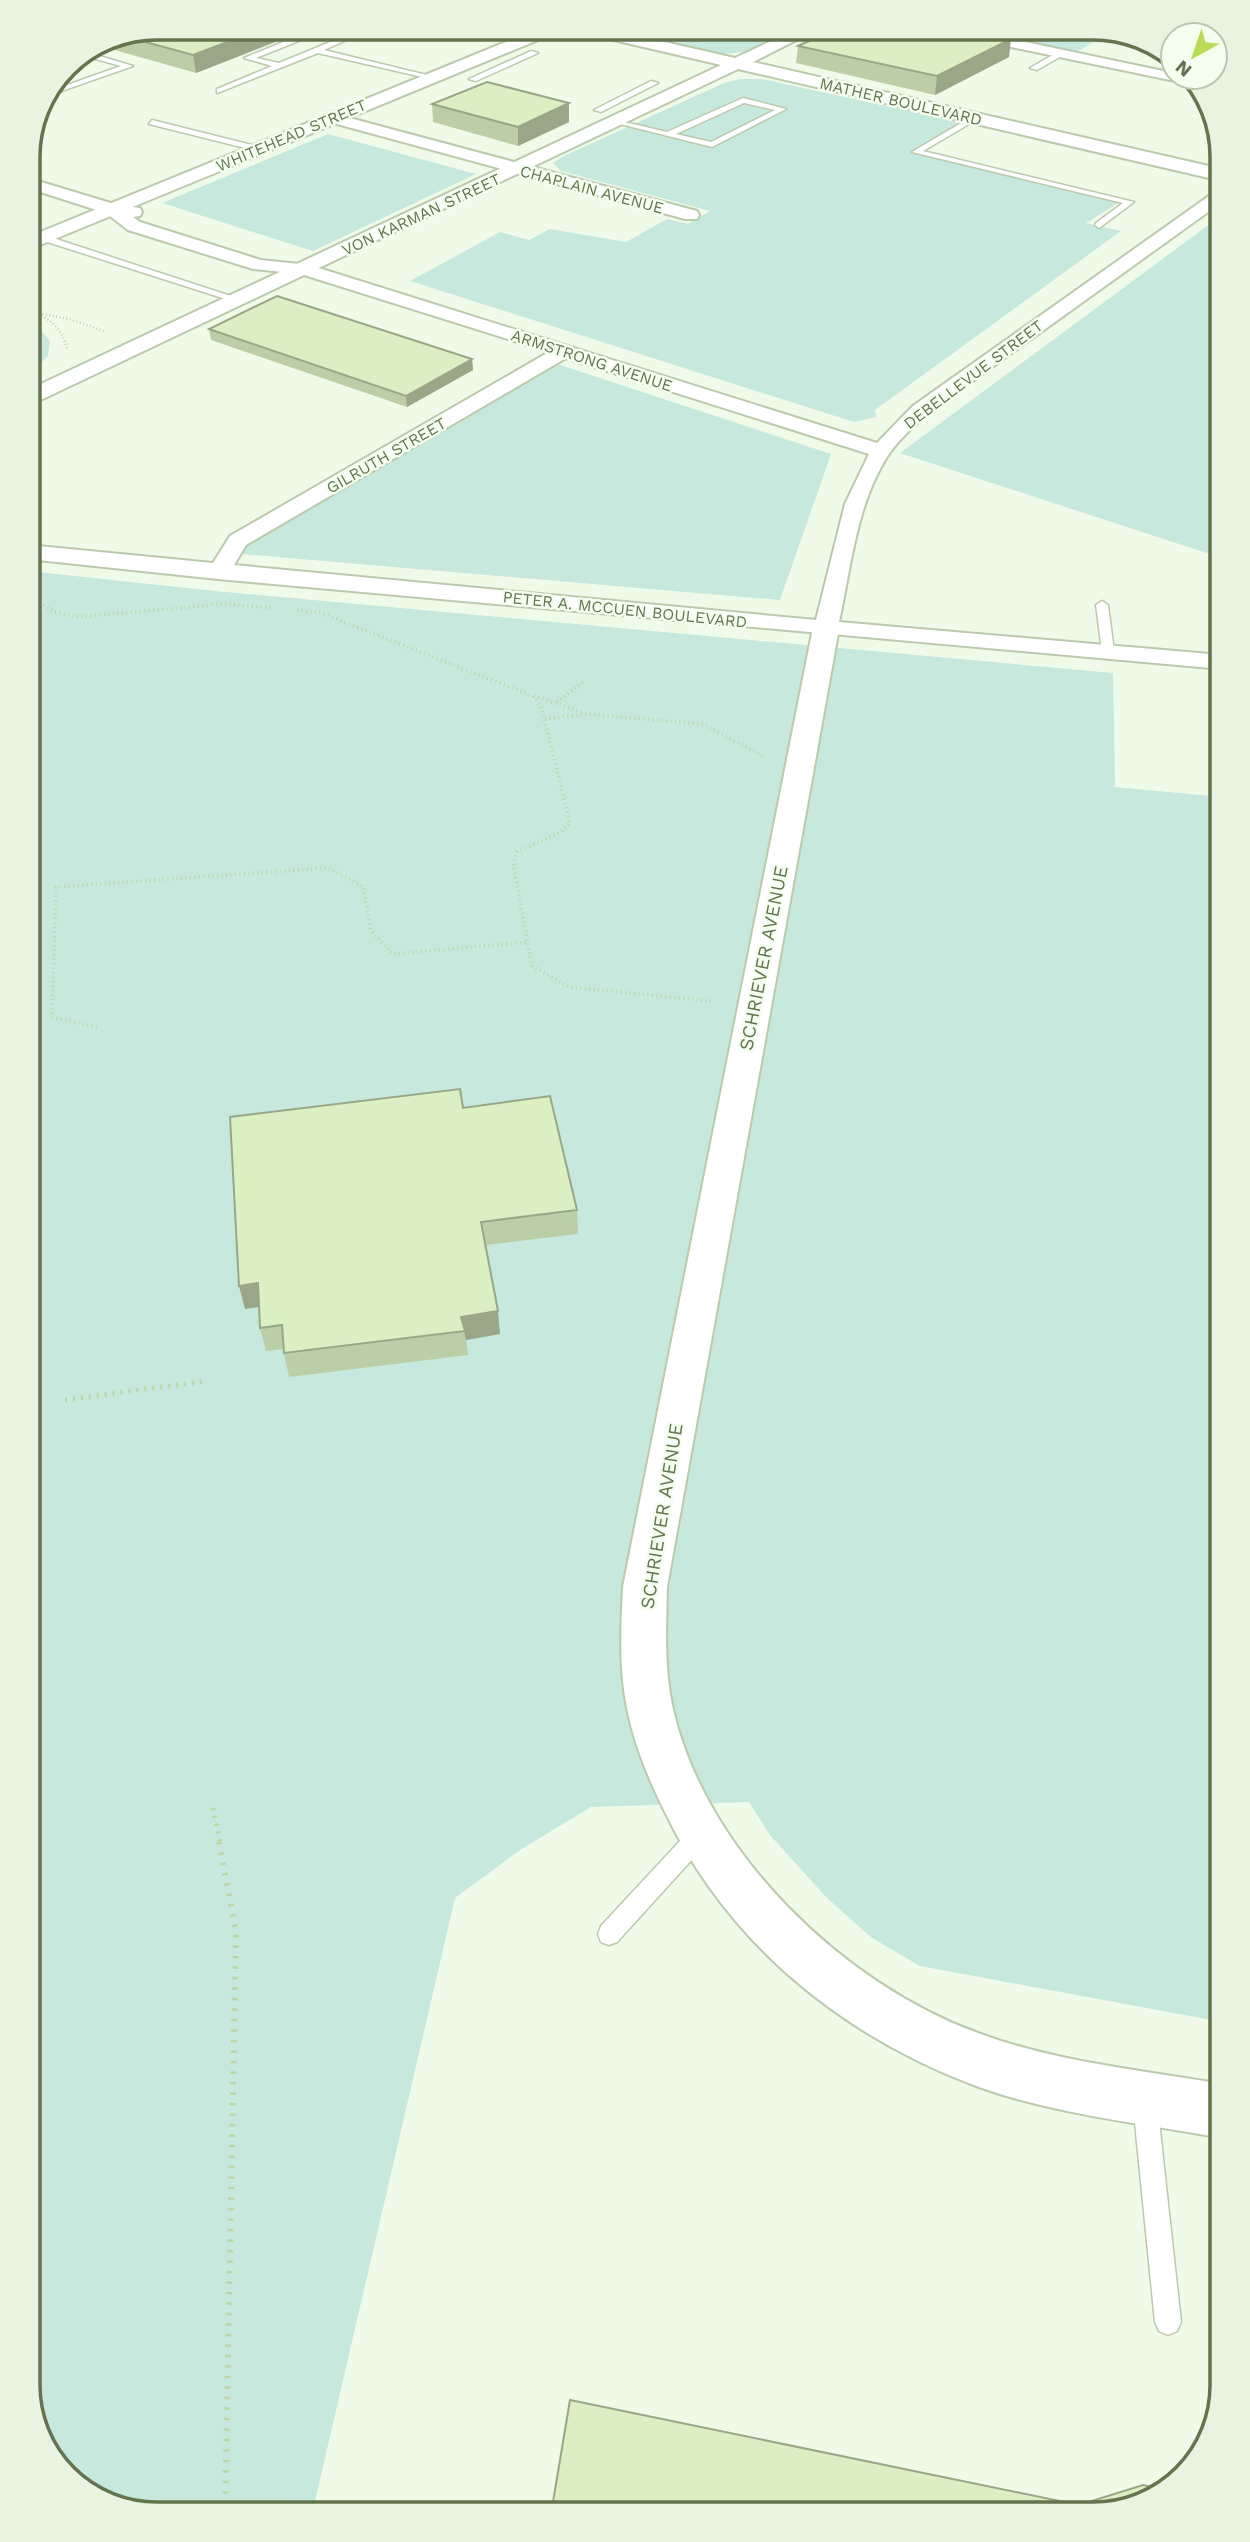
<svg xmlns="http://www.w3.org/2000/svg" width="1250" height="2542" font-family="'Work Sans',sans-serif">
<rect width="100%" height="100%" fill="#effbe8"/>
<!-- green -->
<path fill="#c7e8dc" d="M601,28H801L753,51L725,54Z
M960,28H1102L1112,32L1076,52Z
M740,79H762L965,123L917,152L1118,203L1086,223L1121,231L875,410L876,417L854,422L410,281L500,232L529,240L550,229L626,242L667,219L688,224L710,211L561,171L553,163L564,156L724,83Z
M328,134L476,174L313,251L162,203Z
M1222,215V558L900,453Z
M28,323L39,328L50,341L48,356L28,375Z
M548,361L831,454L780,600L231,553Z
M28,571L215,591L1113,673L1115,787L1222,797V2022L920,1966L872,1938L827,1898L770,1835L749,1802L591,1807L520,1850L455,1898L312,2514H149L85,2492L38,2434L28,2385Z"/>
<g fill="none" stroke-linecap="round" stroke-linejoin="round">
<!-- service casing -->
<g stroke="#bbcaac" stroke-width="3">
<path id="service" d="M287,28L307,33L331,28L256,58L279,63L364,28H374L324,50L435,77L431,79L318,53L217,93V89L272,66L244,58L300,35L277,29Z
M531,51L538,53L476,81L469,79Z
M86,52L133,66L53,94L56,89L121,66L81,55Z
M1058,52L1065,54L1037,70L1030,68Z
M651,81L658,83L601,112L594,110Z
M743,98L786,109L712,147L612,122L616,120L667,132ZM744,103L775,110L711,142L676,134Z
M973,116L976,120L923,151L1134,202L1099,228L1095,225L1096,223L1123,203L912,152Z
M152,120L260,147L261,149L257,151L149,124Z
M41,236H47L243,300L235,302L41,240Z
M1102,601L1108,605L1114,651L1108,655L1102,651L1096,605Z
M700,1824L708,1828L711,1835L708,1842L617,1942L609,1945L601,1942L598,1934L601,1926L692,1828Z
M1145,2091L1154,2094L1157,2103L1181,2322L1177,2331L1168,2335L1159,2331L1155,2322L1133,2103L1136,2094Z"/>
</g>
<!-- minor casing -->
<g stroke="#bbcaac" stroke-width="4">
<path id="minor" d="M968,30L1173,73V77H1188L1194,85L963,37L961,34Z
M331,113L697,211L699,215L697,219H685L326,121L323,118Z
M28,178L114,204L140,208L142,212L140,216L133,217L140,222L261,260L309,265L877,443L913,406L1216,191L1222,189V202L927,414C913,427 897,441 887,457C856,506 851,567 839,622L1222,655V669L218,579L28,559V545L213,563L230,536L549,352L301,274L253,269L128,230L106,213L28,188ZM566,358L869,454L845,504L816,620L234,565L246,545Z"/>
</g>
<!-- tertiary casing -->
<g stroke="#bbcaac" stroke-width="4">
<path id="tertiary" d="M540,28H562L560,31L28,250V237Z
M573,28H603L735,58L799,28H820L753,62L1222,169V181L738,69L28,406V390L721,65L575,31Z
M826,620L835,622L839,628L667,1587C666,1628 664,1669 673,1709C705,1851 843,1984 978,2033C1056,2062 1141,2070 1222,2084V2138C1141,2123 1057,2115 979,2087C843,2037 728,1944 665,1812C649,1780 634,1744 627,1708C619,1668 621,1627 623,1587L813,628L817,622Z"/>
</g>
<!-- path-far3 -->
<path stroke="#bfd4a5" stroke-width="2.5" stroke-dasharray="1 2.5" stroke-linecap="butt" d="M28,305L37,313L69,319L104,331
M28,311C49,317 62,327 67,349"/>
<!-- path-far2 -->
<path stroke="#bfd4a5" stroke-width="3.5" stroke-dasharray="1 3.5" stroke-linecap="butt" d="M28,596L55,612L76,617L223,604L274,608
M297,610L321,613L533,696L541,706L570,823L561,832L517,852L513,863L532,966L569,987L711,1001
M534,696L585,713
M557,702L583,682
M545,719L588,714L703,724L763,756
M97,1027L52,1017L56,887L328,868L363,886L371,931L393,954L528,942"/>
<!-- path-far1 -->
<path stroke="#bfd4a5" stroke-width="5" stroke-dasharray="2 6" stroke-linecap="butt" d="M65,1400L206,1381
M213,1808L220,1843"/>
<!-- path -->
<path stroke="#bfd4a5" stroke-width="6" stroke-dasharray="2.5 8" stroke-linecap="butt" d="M219,1842L236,1931L225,2514"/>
<!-- service -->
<use href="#service" fill="#fff" fill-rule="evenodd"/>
<!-- minor -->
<use href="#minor" fill="#fff" fill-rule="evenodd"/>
<!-- tertiary -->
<use href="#tertiary" fill="#fff" fill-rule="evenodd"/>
</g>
<!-- wall -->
<path fill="#bccea7" d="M157,28H287L288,37L196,73L97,45L108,38Z
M798,46L1009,57L935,95L796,63Z
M432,104L569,122L518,146L433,122Z
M209,329L472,359L473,370L407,407L211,340Z
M463,1108L577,1210L578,1234L486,1245L500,1334L466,1340L468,1355L289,1377L283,1349L266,1351L260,1328L259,1307L245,1309Z"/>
<!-- shaded-wall -->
<path fill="#99a788" d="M264,28H287L288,37L196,73L193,55Z
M1011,39L1009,57L935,95L937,76Z
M569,103V122L518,146V127Z
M472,359L473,370L407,407L406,396Z
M258,1283L264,1306L245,1309L239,1286Z
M498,1311L500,1334L466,1340L461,1317Z"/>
<!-- building -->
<path fill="#dbefc2" stroke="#99a788" stroke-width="2" d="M157,28H264L193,55L120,35Z
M837,28H963L1011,39L937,76L798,46Z
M487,82L569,103L518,127L432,104Z
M277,296L472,359L406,396L209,329Z
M460,1089L463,1108L550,1096L577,1210L481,1222L498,1311L461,1317L465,1331L284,1353L282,1325L260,1328L258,1283L239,1286L230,1117Z
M570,2400L1079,2505L1143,2485L1161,2489L1142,2504L1093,2514H551Z"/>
<g text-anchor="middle" stroke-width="5" stroke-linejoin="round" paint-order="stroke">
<!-- far-street labels -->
<g font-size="16" fill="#64744e" stroke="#f4feef">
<text transform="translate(901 101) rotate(13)" y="6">MATHER BOULEVARD</text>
<text transform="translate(291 135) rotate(-23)" y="6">WHITEHEAD STREET</text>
<text transform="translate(592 189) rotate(15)" y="6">CHAPLAIN AVENUE</text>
<text transform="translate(421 214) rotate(-25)" y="6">VON KARMAN STREET</text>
<text transform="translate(592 360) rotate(18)" y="6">ARMSTRONG AVENUE</text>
<text transform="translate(973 374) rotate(-37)" y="6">DEBELLEVUE STREET</text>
<text transform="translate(386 455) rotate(-30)" y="6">GILRUTH STREET</text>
<text transform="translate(625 609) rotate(6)" y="6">PETER A. MCCUEN BOULEVARD</text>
</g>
<!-- street labels -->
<g font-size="19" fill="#64744e" stroke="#f4feef">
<text transform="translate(763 958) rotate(-79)" y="7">SCHRIEVER AVENUE</text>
<text transform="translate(661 1516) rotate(-81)" y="7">SCHRIEVER AVENUE</text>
</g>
</g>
<!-- crop -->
<path d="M0 0H1250V2542H0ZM157 40H1093A117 117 0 0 1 1210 157V2385A117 117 0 0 1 1093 2502H157A117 117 0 0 1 40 2385V157A117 117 0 0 1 157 40Z" fill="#e8f3e2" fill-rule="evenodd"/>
<path fill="none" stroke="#64744e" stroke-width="3.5" d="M157 40H1093A117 117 0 0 1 1210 157V2385A117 117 0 0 1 1093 2502H157A117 117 0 0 1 40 2385V157A117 117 0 0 1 157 40Z"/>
<!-- north arrow -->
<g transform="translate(1194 56) rotate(220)"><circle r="33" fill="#f4feef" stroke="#bac7af" stroke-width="2"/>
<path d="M0-5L12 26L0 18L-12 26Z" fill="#b8dc56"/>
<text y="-10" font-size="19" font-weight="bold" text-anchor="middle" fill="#64744e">N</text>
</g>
</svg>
